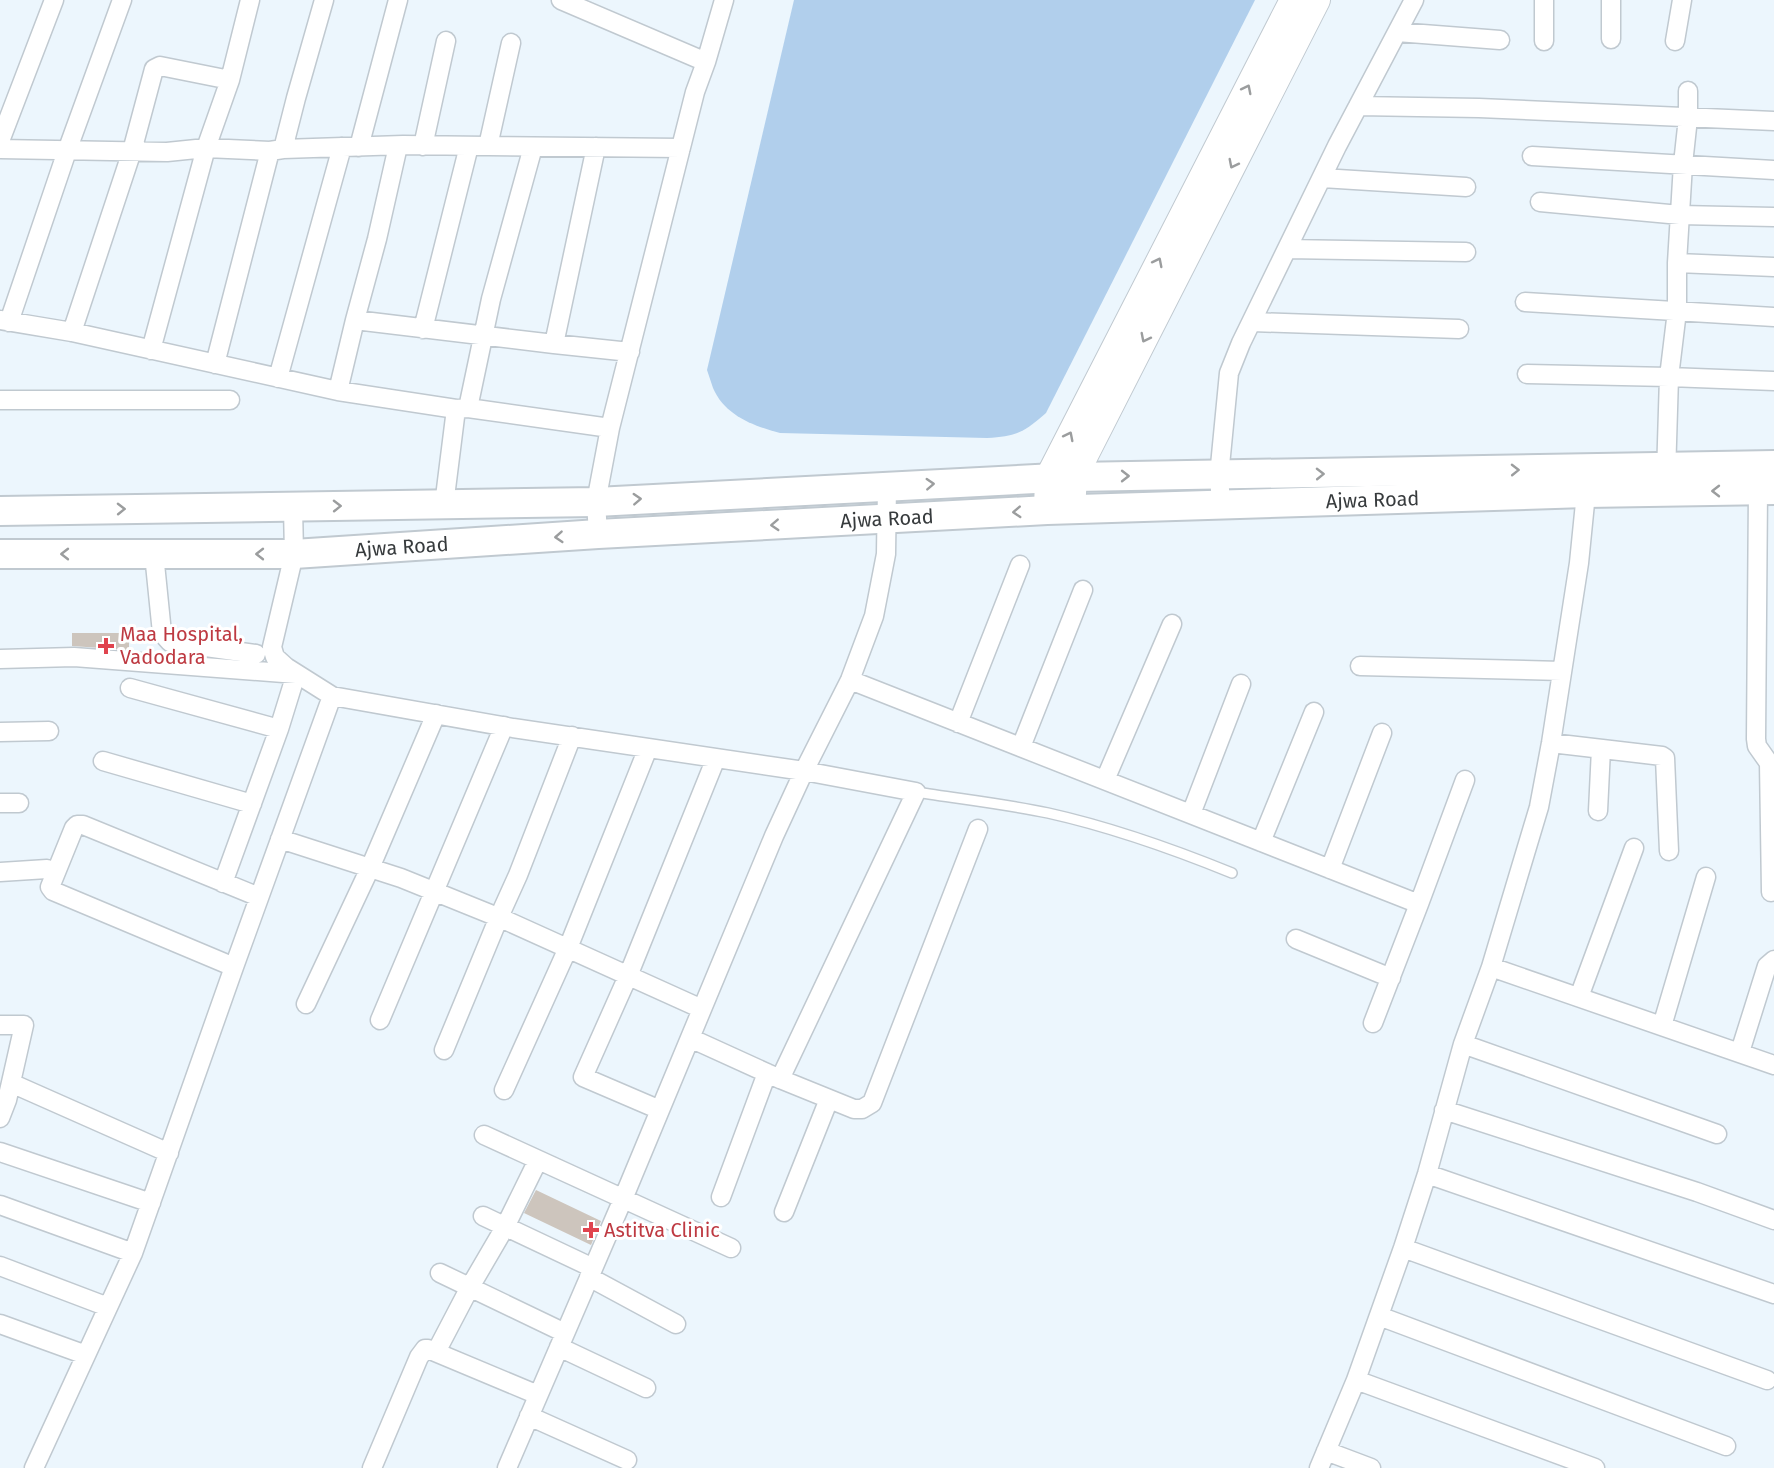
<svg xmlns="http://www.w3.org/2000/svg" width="1774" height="1468" font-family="'Fira Sans',sans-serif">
<rect width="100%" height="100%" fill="#ecf6fd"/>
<!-- water -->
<path fill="#b1cfec" d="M794,0H1255L1046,413C1023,433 1017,436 987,438L780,433C754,426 725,416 713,388C711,382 709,376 707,370Z"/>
<!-- building -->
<path fill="#cdc5bd" d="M72,633H129V650L72,646Z
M536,1190L601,1221L591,1245L524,1213Z"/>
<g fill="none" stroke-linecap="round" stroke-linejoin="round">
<!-- lane casing -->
<g stroke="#c0c9d0" stroke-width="12">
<path id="lane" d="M916,792C960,799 1005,804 1048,813C1111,827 1173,849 1232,873"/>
</g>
<!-- street casing -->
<g stroke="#c0c9d0" stroke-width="21">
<path id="street" d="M561,0L706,62
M1397,32L1500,40
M1611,39V0
M1544,41V0
M1675,41L1682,0
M1358,106L1479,108L1774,121
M0,141L54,0
M423,146L446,41
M488,146L511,43
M359,147L398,0
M0,149L167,152L206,148L270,151L283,149L403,145L681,148
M283,149L296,98L324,0
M1532,156L1774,170
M1322,178L1466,187
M1540,202L1680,215L1774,217
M1287,249L1466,252
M1677,263L1774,267
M1525,302L1774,317
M0,320L72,332L338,391L456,409L468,408L610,428
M355,320L554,344L596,147
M9,322L67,151L122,0
M1252,322L1459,329
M423,329L469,146
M72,332L132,151L154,69L160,66L230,80
M554,344L630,352
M151,350L206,148L230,80L250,0
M215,364L270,151
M1527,374L1669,377L1774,381
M278,378L342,147
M338,391L355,320L377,239L398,146
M0,400H230
M468,408L491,299L533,147
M1666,475L1669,377L1677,311V263L1683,164L1688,118V91
M1758,490L1756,739L1757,746L1769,763L1771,892
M1221,504L1219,476L1229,373L1241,343L1337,146L1414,0
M444,505L456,409
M598,534L596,502L610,428L695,92L706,62L724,0
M154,554L162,633L170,642L256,654
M0,659L74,657L296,674L279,729L223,883
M1360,666L1562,671
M850,680L1419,904
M130,688L279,729
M332,696L513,728L804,771L916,792L780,1079
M958,723L1020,565
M0,732L49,731
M1551,743L1662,756L1665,758L1669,851
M1021,747L1083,590
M103,761L252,804
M1105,780L1172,624
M0,803H19
M1598,811L1601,749
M1191,814L1241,684
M280,839L401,878L505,920L702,1009
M1261,842L1314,712
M1330,869L1382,733
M0,872L47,869
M1296,939L1391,978
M234,967L53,891L50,887L74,828L77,825H83L259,897
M1491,967L1774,1065
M1579,997L1634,848
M306,1004L370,868L436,714
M380,1020L504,726
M1373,1023L1419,904L1465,780
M0,1025H24L7,1100L0,1118
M1662,1026L1706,877
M690,1038L780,1079L854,1109H862L872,1103L978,829
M1463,1044L1717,1134
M444,1050L499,917L518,875L572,736
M1740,1052L1767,966L1774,960
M11,1083L169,1153
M504,1090L568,948L648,748
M660,1110L583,1077L628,976L716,758
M1444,1110L1697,1192L1774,1220
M484,1135L731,1248
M0,1152L151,1203
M1427,1174L1774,1294
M721,1197L767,1073
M0,1205L133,1253
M784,1212L829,1099
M483,1216L593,1268
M1403,1248L1767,1380
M0,1266L108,1307
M440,1273L565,1333
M589,1277L676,1324
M1379,1316L1726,1446
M0,1324L86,1355
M559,1347L646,1388
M436,1352L470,1287L505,1227L538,1160
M1356,1380L1595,1468
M529,1416L627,1460
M1326,1451L1371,1468
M34,1468L133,1253L234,967L332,696L286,667L275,657L272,647L294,554L293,507
M372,1468L419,1357L425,1349H428L538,1395
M507,1468L623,1199L774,836L804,771L850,680L874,616L886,554L887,486
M1319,1468L1356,1380L1403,1248L1427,1174L1463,1044L1491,967L1539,807L1551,743L1579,563L1586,493"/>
</g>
<!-- secondary casing -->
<g stroke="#c0c9d0" stroke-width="28">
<path id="secondary" d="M1072,509L1074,477L1317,0
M1047,510L1048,478L1293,0"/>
</g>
<!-- primary casing -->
<g stroke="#c0c9d0" stroke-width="32">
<g id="primary">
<path d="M0,511L596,502L1074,477L1774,465"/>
<path id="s1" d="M0,554H294L598,534L1047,510L1586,493L1774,490"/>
</g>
</g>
<!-- lane -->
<use href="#lane" stroke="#fff" stroke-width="9"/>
<!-- street -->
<use href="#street" stroke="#fff" stroke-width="18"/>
<!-- secondary -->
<use href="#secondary" stroke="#fff" stroke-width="26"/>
<!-- primary -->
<use href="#primary" stroke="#fff" stroke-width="28"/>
</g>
<!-- one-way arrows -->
<defs><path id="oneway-chevron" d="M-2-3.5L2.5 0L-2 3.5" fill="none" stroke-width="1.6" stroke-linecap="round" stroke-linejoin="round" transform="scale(1.5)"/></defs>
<g stroke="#9b9d9e">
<use href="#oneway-chevron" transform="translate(1247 89) rotate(-63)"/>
<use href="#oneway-chevron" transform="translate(1233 164) rotate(117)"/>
<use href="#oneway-chevron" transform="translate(1158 262) rotate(-63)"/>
<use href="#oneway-chevron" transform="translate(1145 338) rotate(117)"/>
<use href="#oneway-chevron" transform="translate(1069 436) rotate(-63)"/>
<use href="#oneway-chevron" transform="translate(1515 470) rotate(-1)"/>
<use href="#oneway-chevron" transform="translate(1320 474) rotate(-1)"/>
<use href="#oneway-chevron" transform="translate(1125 476)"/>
<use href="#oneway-chevron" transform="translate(930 484) rotate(-3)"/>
<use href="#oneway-chevron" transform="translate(1716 491) rotate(180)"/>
<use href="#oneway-chevron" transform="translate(637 499) rotate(-3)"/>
<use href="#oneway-chevron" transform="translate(337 506) rotate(-1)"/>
<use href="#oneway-chevron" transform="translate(121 509) rotate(-1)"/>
<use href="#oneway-chevron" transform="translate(1017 512) rotate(177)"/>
<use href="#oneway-chevron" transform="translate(775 525) rotate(177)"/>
<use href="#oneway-chevron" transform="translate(559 537) rotate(176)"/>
<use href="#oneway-chevron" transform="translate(65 554) rotate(-180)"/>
<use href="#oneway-chevron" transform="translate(260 554) rotate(-180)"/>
</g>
<!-- markers -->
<g fill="#e0444e" stroke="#fff" stroke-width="2">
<path d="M103 637h6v6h6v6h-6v6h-6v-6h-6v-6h6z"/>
<path d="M588 1221h6v6h6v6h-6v6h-6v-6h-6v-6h6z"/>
</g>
<g text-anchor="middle" stroke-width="6" stroke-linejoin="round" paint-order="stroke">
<!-- street labels -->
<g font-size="20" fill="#373b3d" stroke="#fff">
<text dy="7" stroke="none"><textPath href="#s1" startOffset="1374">Ajwa Road</textPath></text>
<text dy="7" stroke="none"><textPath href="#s1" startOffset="888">Ajwa Road</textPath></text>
<text dy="7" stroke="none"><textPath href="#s1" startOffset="402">Ajwa Road</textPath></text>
</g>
<!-- health labels -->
<g font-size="20" fill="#be3a42" stroke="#fff" text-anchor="start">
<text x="120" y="641">Maa Hospital,<tspan x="120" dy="23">Vadodara</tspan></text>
<text x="604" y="1237">Astitva Clinic</text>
</g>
</g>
</svg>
